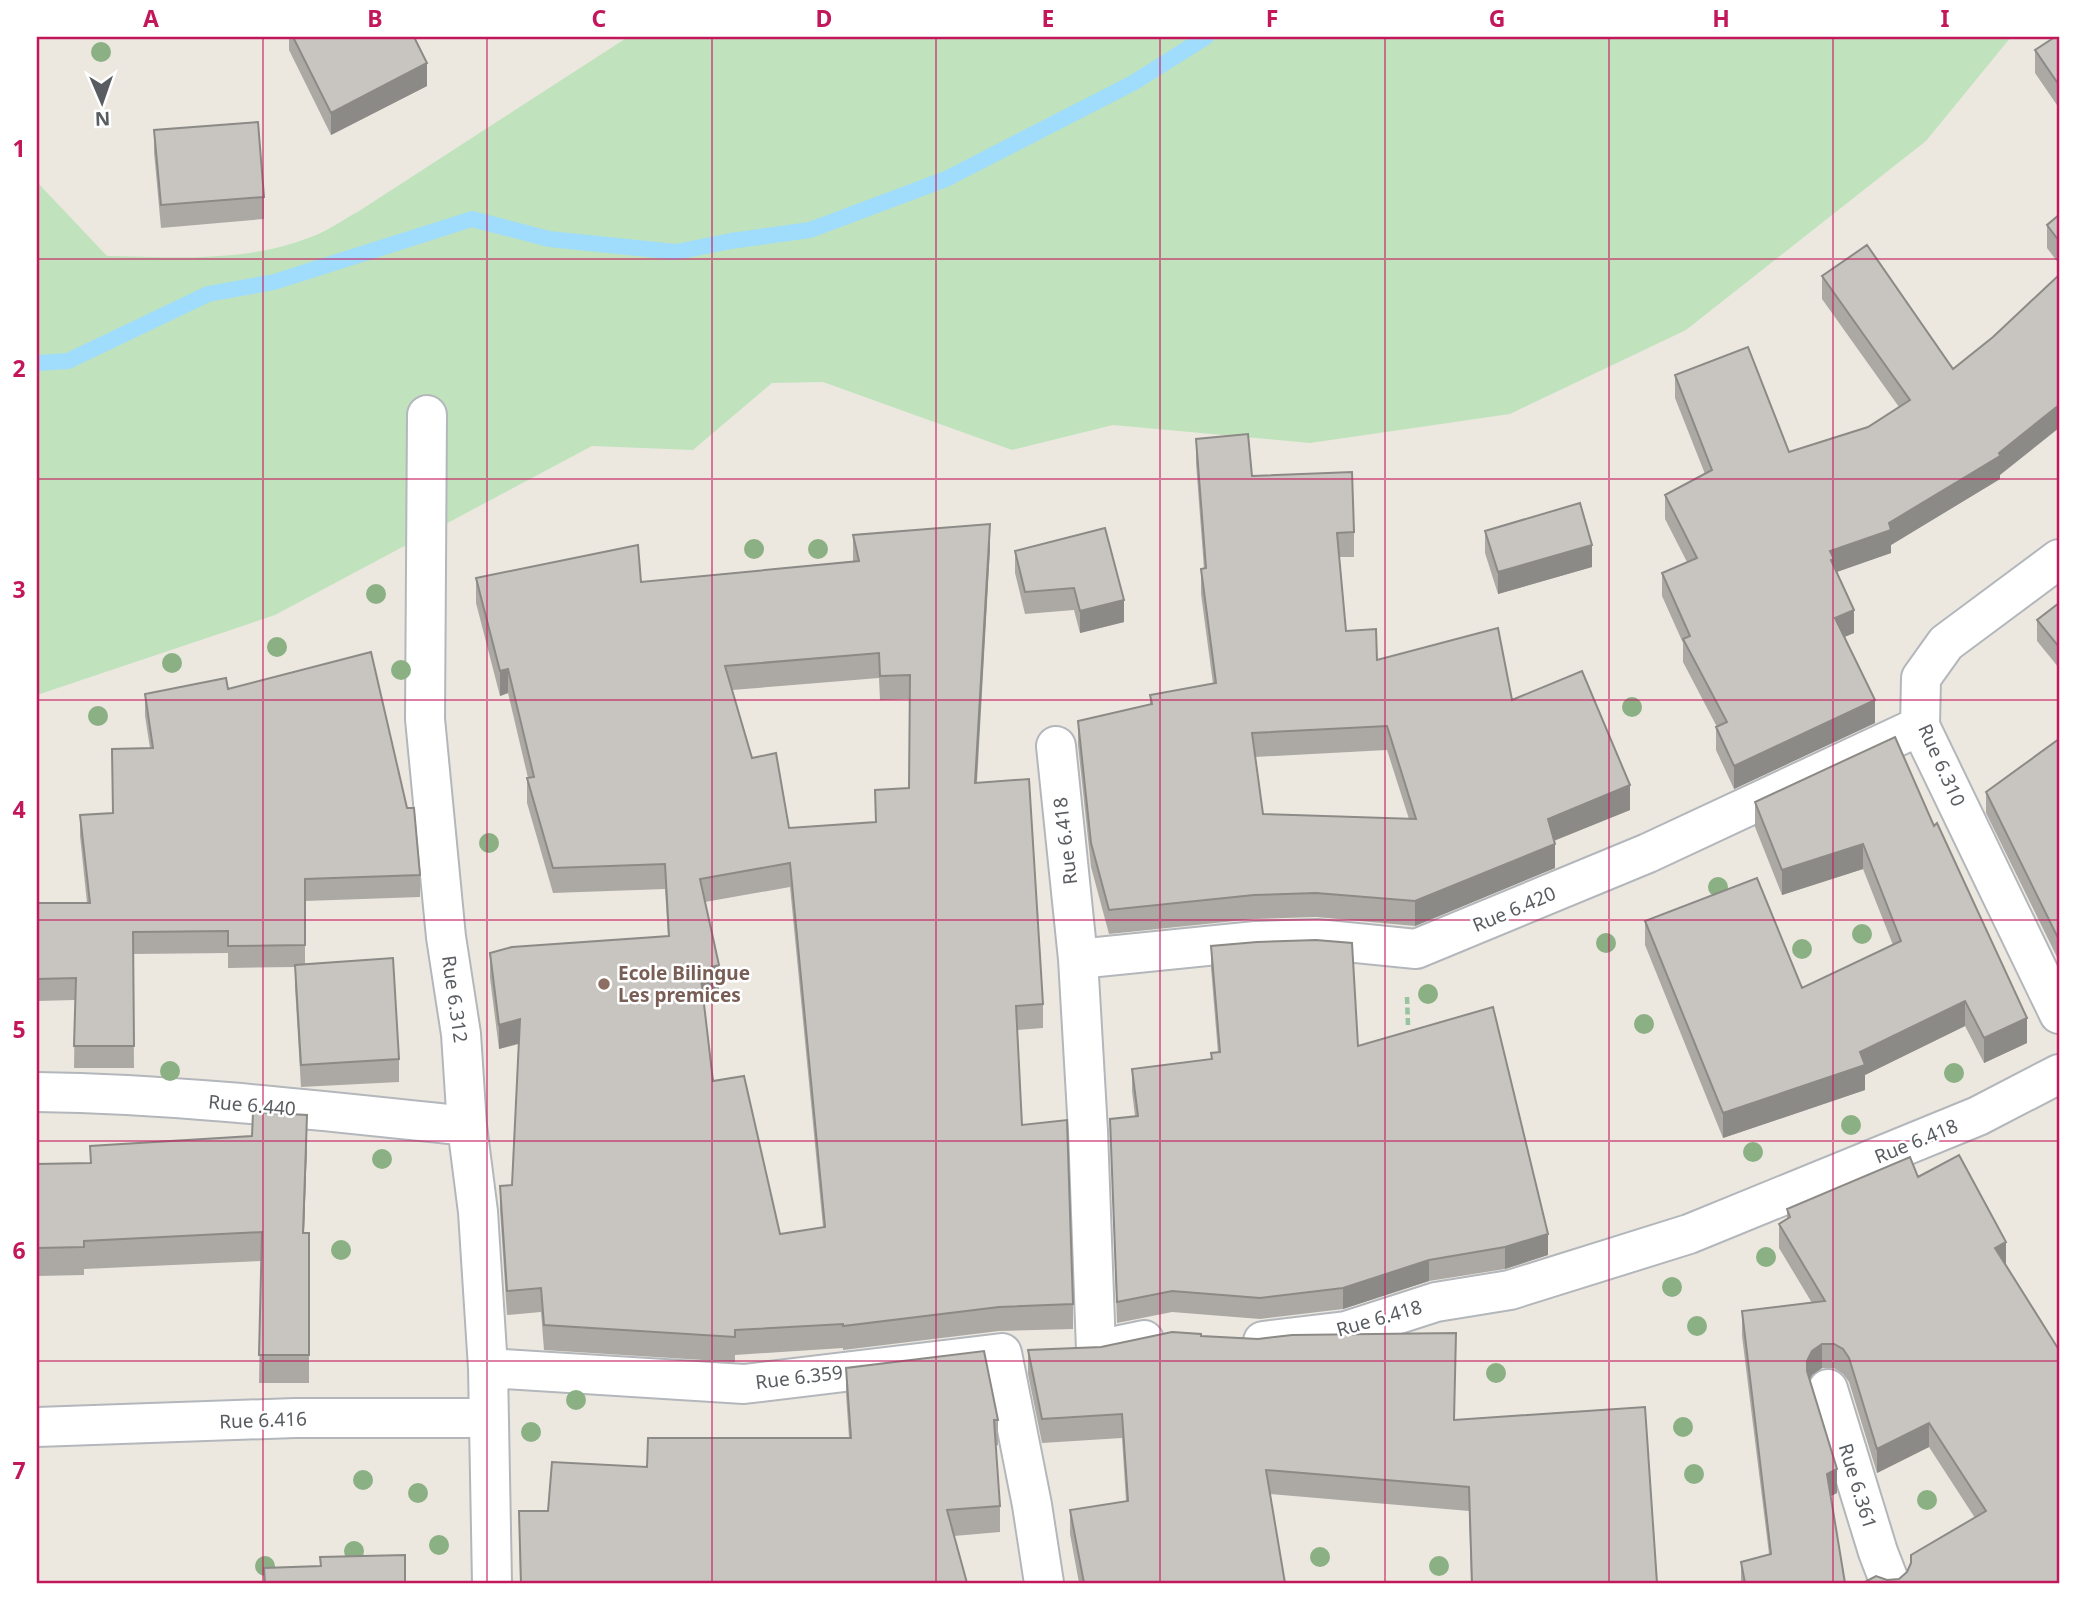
<svg xmlns="http://www.w3.org/2000/svg" width="2096" height="1620" font-family="'Noto Sans',sans-serif">
<rect width="100%" height="100%" fill="#ece8e0"/>
<!-- green -->
<path fill="#c0e3bd" d="M628,37H2011L1926,141L1686,330L1510,414L1310,443L1113,425L1012,450L823,382L772,383L693,450L592,446L275,615L37,695V182L107,256C176,257 245,263 311,237C328,231 344,219 359,211Z"/>
<g fill="none" stroke-linecap="round" stroke-linejoin="round">
<!-- stream -->
<path stroke="#a0dcfc" stroke-width="16" d="M37,363L68,361L208,294L274,282L472,219L549,239L676,252L731,241L810,230L946,179L1133,83L1206,37"/>
<!-- minor casing -->
<g stroke="#b3b7bb" stroke-width="42">
<path id="minor" d="M427,415L425,719L446,937L461,1034L467,1126L478,1212L488,1368L492,1583
M2059,559L1946,643L1921,678L1920,726L2059,1014
M1056,746L1078,959L1088,1131L1096,1350L1144,1340
M1078,959L1256,941L1317,939L1416,949L1648,853L1920,726
M37,1092C180,1094 324,1111 467,1126
M1263,1341L1346,1331L1436,1302L1510,1290L1689,1234L1978,1116L2059,1074
M488,1368L744,1384L1002,1353L1032,1505L1044,1583
M1828,1389L1878,1552L1890,1583
M37,1427L295,1418H489"/>
</g>
<!-- path -->
<path stroke="#97c3a0" stroke-width="4.5" stroke-dasharray="7 3.5" stroke-linecap="butt" d="M1407,997L1408,1026"/>
<!-- minor -->
<use href="#minor" stroke="#fff" stroke-width="38"/>
</g>
<!-- trees -->
<g fill="#8ab083">
<circle cx="101" cy="52" r="10"/>
<circle cx="754" cy="549" r="10"/>
<circle cx="818" cy="549" r="10"/>
<circle cx="376" cy="594" r="10"/>
<circle cx="277" cy="647" r="10"/>
<circle cx="172" cy="663" r="10"/>
<circle cx="401" cy="670" r="10"/>
<circle cx="1632" cy="707" r="10"/>
<circle cx="98" cy="716" r="10"/>
<circle cx="489" cy="843" r="10"/>
<circle cx="1718" cy="887" r="10"/>
<circle cx="1862" cy="934" r="10"/>
<circle cx="1606" cy="943" r="10"/>
<circle cx="1802" cy="949" r="10"/>
<circle cx="1428" cy="994" r="10"/>
<circle cx="1644" cy="1024" r="10"/>
<circle cx="170" cy="1071" r="10"/>
<circle cx="1954" cy="1073" r="10"/>
<circle cx="1851" cy="1125" r="10"/>
<circle cx="1753" cy="1152" r="10"/>
<circle cx="382" cy="1159" r="10"/>
<circle cx="341" cy="1250" r="10"/>
<circle cx="1766" cy="1257" r="10"/>
<circle cx="1672" cy="1287" r="10"/>
<circle cx="1697" cy="1326" r="10"/>
<circle cx="1496" cy="1373" r="10"/>
<circle cx="576" cy="1400" r="10"/>
<circle cx="1683" cy="1427" r="10"/>
<circle cx="531" cy="1432" r="10"/>
<circle cx="1694" cy="1474" r="10"/>
<circle cx="363" cy="1480" r="10"/>
<circle cx="418" cy="1493" r="10"/>
<circle cx="1927" cy="1500" r="10"/>
<circle cx="439" cy="1545" r="10"/>
<circle cx="354" cy="1551" r="10"/>
<circle cx="1320" cy="1557" r="10"/>
<circle cx="265" cy="1566" r="10"/>
<circle cx="1439" cy="1566" r="10"/>
</g>
<!-- wall -->
<path fill="#aca9a5" fill-rule="evenodd" d="M289,37H414L427,86L331,135L289,50Z
M2059,37V108L2035,73V50Z
M154,130L264,197V219L161,228L154,152Z
M2059,215V264L2047,248V225Z
M1822,276L2000,475V479L1891,545V553L1836,572L1854,633L1844,637L1875,723L1734,789L1716,750V727H1717L1683,662V643L1662,596V573L1687,562L1665,519V495L1705,474L1675,398V375L1789,452L1868,427L1899,407L1822,299Z
M1196,439L1252,476L1354,532V557H1339L1346,631L1377,660L1512,700L1630,810L1554,841L1555,868L1415,926L1316,917L1254,919L1109,934L1091,867L1078,745V721L1150,704V695L1213,684L1201,594V569H1204L1196,463ZM1387,750L1409,819L1263,814L1255,757Z
M1105,528L1124,622L1080,633L1074,610L1025,614L1015,573V551Z
M1485,531L1592,567L1498,594L1485,553Z
M853,535L990,548L977,783L1043,1004V1028L1017,1030L1022,1125L1073,1304V1329L999,1331L843,1350V1348L735,1355V1362L544,1350L541,1312L507,1315L500,1210V1186L512,1185L519,1044L499,1049L490,978V953L668,936L665,889L553,893L527,803V778H528L508,693L500,696L476,603V578L641,582L853,561ZM879,678L880,700L910,699L909,788L875,790V822L789,828L752,758L732,690ZM790,887L823,1227L780,1234L713,1081L703,994L719,990L705,902Z
M2059,603V668L2037,641V620Z
M228,689L420,875V897L305,901V964L399,1059V1082L301,1087L295,987V967L228,968V953L133,954L134,1068H74L75,1000L37,1001V903H87L80,836V815L112,813L150,748L145,716V694Z
M1895,737L2027,1043L1984,1063L1965,1026L1865,1075V1090L1723,1138L1645,945V921L1802,988L1893,945L1863,869L1782,895L1755,827V802Z
M2059,739V956L2057,957L1986,813V792Z
M1211,946L1358,1046L1548,1255L1505,1269L1429,1281L1343,1309L1260,1319L1172,1312L1117,1323L1110,1119L1135,1116L1132,1091V1069L1211,1059L1218,1053L1211,968Z
M307,1143L304,1233H309V1383H259L261,1261L84,1269V1275L37,1276V1164L90,1163V1146Z
M1918,1177L2006,1265L2059,1583L1887,1580L1899,1579L1975,1518L1929,1447L1877,1473L1849,1382L1843,1374L1834,1368H1822L1812,1375L1810,1379L1837,1493L1830,1496L1845,1583H1741V1562L1769,1554L1742,1336V1311L1812,1303L1779,1248V1224L1787,1219V1209Z
M1201,1336L1455,1420L1657,1583H1471L1469,1511L1270,1494L1285,1583H1079L1070,1534V1510L1126,1501L1122,1438L1042,1443L1028,1374V1350L1101,1347Z
M846,1368L998,1420V1445L996,1446L1000,1506V1532L954,1536L967,1583H520L519,1511H548L647,1467L849,1438L846,1394Z"/>
<!-- shaded-wall -->
<path fill="#8c8a86" d="M427,63V86L331,135V113Z
M2059,405V428L2000,475V479L1891,545V553L1834,573V582L1830,551L1889,523L1999,453Z
M990,524V548L975,807V783Z
M1592,545V567L1498,594V572Z
M1124,600V622L1080,633V611Z
M1854,610V633L1835,641V618Z
M508,669V693L500,696V671Z
M1875,700V723L1734,789V766Z
M1630,785V810L1548,843V819Z
M1555,844V868L1415,926V901Z
M1863,844V869L1782,895V870Z
M2059,935V956L2057,957V936Z
M719,965V990L700,995V970Z
M1965,1001V1026L1865,1075V1090L1723,1138V1113L1860,1052Z
M2027,1018V1043L1984,1063V1038Z
M520,1019V1043L499,1049V1025Z
M307,1115V1143L303,1261V1233Z
M1548,1234V1255L1505,1269V1247Z
M2006,1242V1266L1995,1248Z
M1429,1260V1281L1343,1309V1288Z
M1822,1344V1368L1812,1375L1807,1385V1361L1812,1351Z
M1929,1423V1447L1877,1473V1449Z
M1837,1469V1493L1827,1498V1474Z"/>
<!-- building -->
<path fill="#c8c5c0" stroke="#8c8a86" stroke-width="2" fill-rule="evenodd" d="M293,37H414L427,63L331,113Z
M2055,37H2059V85L2035,50Z
M258,122L264,197L161,205L154,130Z
M2059,215V241L2047,225Z
M1867,245L1953,369L1993,337L2059,275V405L1999,453L2000,456L1889,523L1891,530L1830,551L1834,559L1831,560L1854,610L1835,618L1875,700L1734,766L1716,727L1727,722L1683,639L1690,636L1662,573L1697,558L1665,495L1712,470L1675,375L1748,347L1789,452L1868,427L1910,400L1822,276Z
M1248,434L1252,476L1352,472L1354,532L1337,533L1346,631L1376,629L1377,660L1498,628L1512,700L1582,671L1630,785L1548,819L1555,844L1415,901L1316,893L1254,895L1109,910L1091,843L1078,721L1152,704L1150,695L1216,683L1201,569L1206,568L1196,439ZM1387,726L1416,819L1263,814L1252,733Z
M1580,503L1592,545L1498,572L1485,531Z
M990,524L975,783L1029,779L1043,1004L1016,1006L1022,1125L1067,1120L1073,1304L999,1307L843,1326V1324L735,1330V1337L544,1325L541,1288L507,1291L500,1186L512,1185L520,1019L499,1025L490,953L512,947L669,936L665,864L553,868L527,778L534,777L508,669L500,671L476,578L638,545L641,582L859,561L853,535ZM879,653L880,676L910,675L909,788L875,790L876,822L789,828L776,753L752,758L725,666ZM790,863L825,1227L780,1234L744,1076L713,1081L700,970L719,965L700,879Z
M1105,528L1124,600L1080,611L1074,588L1025,592L1015,551Z
M2059,603V647L2037,620Z
M371,652L407,808H414L420,875L305,879V945L228,946V931L133,932L134,1046H74L76,978L37,979V903H90L80,815L113,813L112,749L153,748L145,694L226,678L228,689Z
M1895,737L1934,826L1937,823L2027,1018L1984,1038L1965,1001L1860,1052L1865,1065L1723,1113L1645,921L1757,878L1802,988L1901,941L1863,844L1782,870L1755,802Z
M2059,739V935L2057,936L1986,792Z
M1316,940L1352,943L1358,1046L1493,1007L1548,1234L1505,1247L1429,1260L1343,1288L1260,1298L1172,1291L1117,1302L1110,1119L1138,1116L1132,1069L1212,1059L1211,1053L1220,1052L1211,946L1257,942Z
M393,958L399,1059L301,1065L295,965Z
M253,1112L307,1115L303,1233H309V1355H259L262,1232L84,1241V1247L37,1248V1164L91,1163L90,1146L252,1136Z
M1959,1155L2006,1242L1995,1248L2059,1350V1583H1863L1876,1576L1887,1580L1899,1579L1907,1572L1911,1563V1555L1986,1511L1929,1423L1877,1449L1849,1358L1843,1349L1834,1344H1822L1812,1351L1807,1361V1371L1837,1469L1827,1474L1845,1583H1745L1741,1562L1771,1554L1742,1311L1825,1301L1779,1224L1790,1217L1787,1209L1910,1157L1918,1177Z
M1172,1332L1201,1334V1336L1258,1339L1292,1335L1456,1333L1454,1420L1645,1407L1657,1583H1472L1469,1487L1266,1470L1285,1583H1084L1070,1510L1128,1501L1122,1414L1042,1419L1028,1350L1101,1347Z
M984,1351L998,1420H994L1000,1506L947,1510L967,1583H521L519,1511H548L552,1462L647,1467L648,1438H851L846,1368Z
M405,1555V1583H265L264,1568L321,1566L320,1557Z"/>
<!-- grid -->
<path fill="none" stroke="#c2185b" stroke-width="2" stroke-opacity="0.55" d="M263,37V1583M487,37V1583M712,37V1583M936,37V1583M1160,37V1583M1385,37V1583M1609,37V1583M1833,37V1583M37,259H2059M37,479H2059M37,700H2059M37,920H2059M37,1141H2059M37,1361H2059"/>
<!-- markers -->
<circle fill="#8d6e63" stroke="#fff" stroke-width="2.5" cx="604" cy="984" r="7"/>
<g text-anchor="middle" stroke-width="5" stroke-linejoin="round" paint-order="stroke">
<!-- street labels -->
<g font-size="19" fill="#595d61" stroke="#fff">
<text transform="translate(1942 765) rotate(66)" y="7">Rue 6.310</text>
<text transform="translate(1065 841) rotate(-97)" y="7">Rue 6.418</text>
<text transform="translate(1514 909) rotate(-23)" y="7">Rue 6.420</text>
<text transform="translate(455 999) rotate(82)" y="7">Rue 6.312</text>
<text transform="translate(252 1105) rotate(5)" y="7">Rue 6.440</text>
<text transform="translate(1916 1141) rotate(-22)" y="7">Rue 6.418</text>
<text transform="translate(1379 1318) rotate(-16)" y="7">Rue 6.418</text>
<text transform="translate(799 1377) rotate(-7)" y="7">Rue 6.359</text>
<text transform="translate(263 1420) rotate(-2)" y="7">Rue 6.416</text>
<text transform="translate(1858 1486) rotate(73)" y="7">Rue 6.361</text>
</g>
<!-- education labels -->
<g font-size="19" font-weight="bold" fill="#785e54" stroke="#fff" text-anchor="start">
<text x="618" y="980">Ecole Bilingue<tspan x="618" dy="22">Les premices</tspan></text>
</g>
</g>
<!-- border -->
<rect width="2096" height="1620" fill="none" stroke="#ffffff" stroke-width="77"/>
<!-- north arrow -->
<g transform="translate(102 102) rotate(178)" stroke="#ffffff" stroke-width="5" paint-order="stroke">
<path d="M0-5L12 26L0 18L-12 26Z" fill="#595d61"/>
<text y="-10" font-size="19" font-weight="bold" text-anchor="middle" fill="#595d61">N</text>
</g>
<rect x="38" y="38" width="2020" height="1544" fill="none" stroke="#c2185b" stroke-width="2.5"/>
<g font-size="23" text-anchor="middle" font-weight="bold" fill="#c2185b">
<text x="151" y="27">A</text>
<text x="375" y="27">B</text>
<text x="599" y="27">C</text>
<text x="824" y="27">D</text>
<text x="1048" y="27">E</text>
<text x="1272" y="27">F</text>
<text x="1497" y="27">G</text>
<text x="1721" y="27">H</text>
<text x="1945" y="27">I</text>
<text x="19" y="157">1</text>
<text x="19" y="377">2</text>
<text x="19" y="598">3</text>
<text x="19" y="818">4</text>
<text x="19" y="1038">5</text>
<text x="19" y="1259">6</text>
<text x="19" y="1479">7</text>
</g>
</svg>
